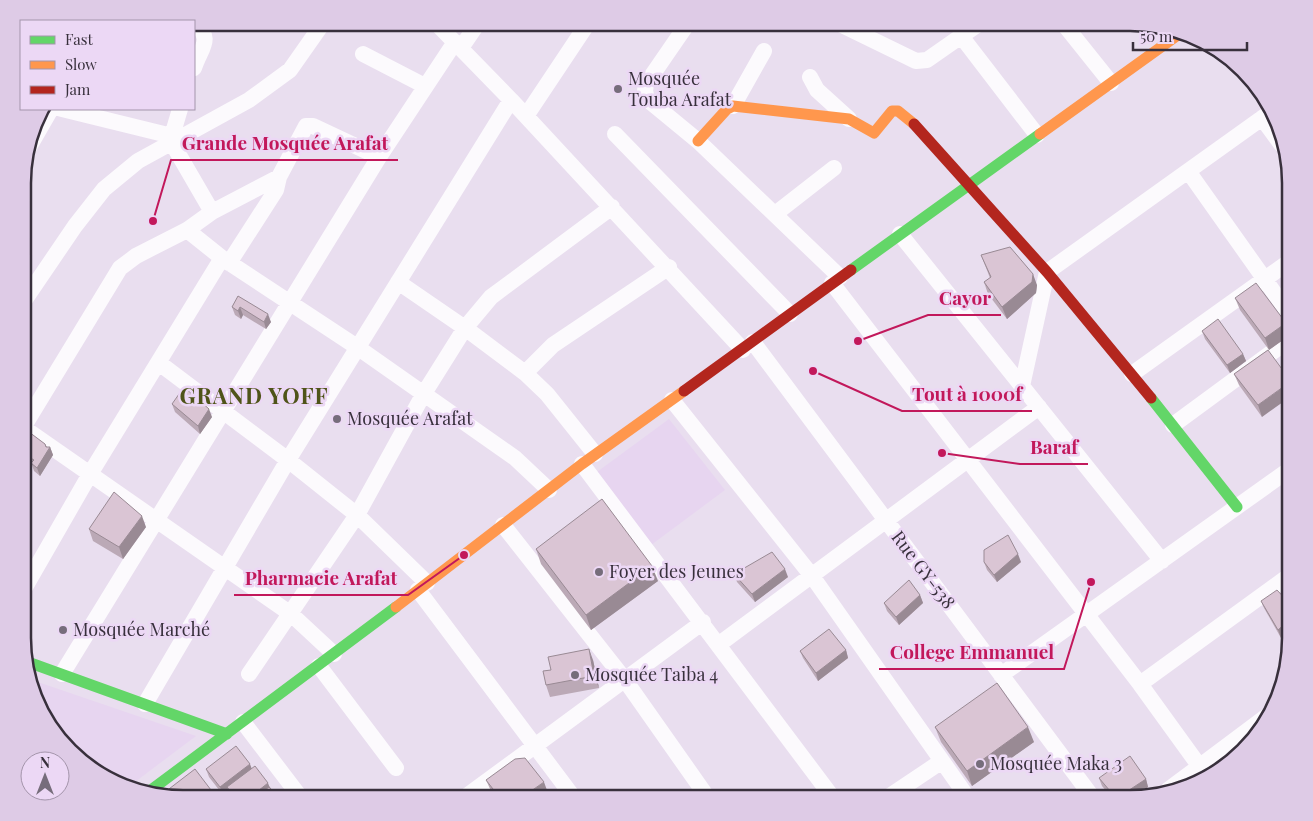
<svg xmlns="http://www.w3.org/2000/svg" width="1313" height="821" font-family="'Playfair Display',serif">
<rect width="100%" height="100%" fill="#e9deef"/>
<!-- built -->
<path fill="#e7d5f0" d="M669,419L725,490L651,545L597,472Z
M32,680L196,736L127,788L94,772L49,727Z"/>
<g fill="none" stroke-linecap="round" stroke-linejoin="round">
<!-- street -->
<path stroke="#fcfafd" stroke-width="16" d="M436,23L511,100L743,350
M688,23L646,84L645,91L647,99L698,141L840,277
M838,23L916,61L927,60L980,23
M1063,23L1111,83
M961,36L1037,135
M461,48L478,23
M363,54L425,86
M194,68C201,47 214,39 194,23
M810,77L817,90L849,119
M733,106L764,51
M62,109L172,136
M180,109L172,136V143L212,212
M526,116L588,23
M1262,118L1281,144
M615,134L790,314
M28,149L51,109
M1188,171L1290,315
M775,214L834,168
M187,230L222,258L357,347L515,458L549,490
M900,234L1162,561
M229,263L276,190L279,177
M398,282L465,328L525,373L547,394L595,454
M832,283L1140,684L1208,778
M24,301L75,226L104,189L138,161L249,100L290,70L323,23
M753,342L1093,798
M159,363L288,460L357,515L427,583
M525,373L553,345L669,267
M1132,374L1290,261
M1022,386L1047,272L1272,111
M672,400L812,576L968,798
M1173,425L1290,339
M24,426L120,268L136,256L187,230L212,212L279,177L306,126H313L379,157
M24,428L291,614L334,654
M582,464L833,798
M503,525L625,680L708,798
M24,589L90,474L222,258
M418,590L574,798
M718,645L1039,407
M319,666L396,768
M62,674L379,157L455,42
M249,674L357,515L423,395L465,328L491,297L612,207
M1001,675L1290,469
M1140,684L1290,575
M145,704L288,460L511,100
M243,722L301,798
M1168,790L1267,716
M464,798L703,622
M887,798L942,761"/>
<!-- fast -->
<path stroke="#63d668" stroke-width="11" d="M851,270L1040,134
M1151,398L1237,507
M25,661L227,734
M147,793L396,607"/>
<!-- slow -->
<path stroke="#ff974d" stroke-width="11" d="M1040,134L1182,32
M698,141L727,109L733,106L849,119L874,133L892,111H898L914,124
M396,607L582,464L684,391"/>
<!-- jam -->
<path stroke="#b3261e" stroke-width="11" d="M914,124L1047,272L1151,398
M684,391L851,270"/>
</g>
<!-- wall -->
<path fill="#bba9b6" d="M981,255L1037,285L1036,293L1007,319L988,294L984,282L990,278Z
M238,296L271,322L266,329L243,315L241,319L235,315L232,307Z
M1235,298L1290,335L1269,350L1240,310Z
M1202,331L1243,354L1246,361L1230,373L1205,339Z
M1268,350L1262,417L1239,385L1234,374Z
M172,404L212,417L200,434L175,412Z
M24,430L45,444L47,447H50L53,455L40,476L34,471L32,465L30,464L26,468L25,464L24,465Z
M146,527L123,559L93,541L89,529Z
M536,549L658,581L591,630L541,564Z
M984,562H1021L997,582L987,570Z
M734,574L788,577L755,602L737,582Z
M920,595L923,603L899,625L887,611L884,603Z
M1261,601L1290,604V629L1281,638L1264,608Z
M846,650L848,658L818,681L803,658L800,651Z
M593,660L599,688L550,697L546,685Z
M935,727L1034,742L972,786L941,742Z
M252,768L270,787L278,798H233L230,795L229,791L223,795L209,777L206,769Z
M1099,778L1146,779L1148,787L1132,798H1112L1102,786Z
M486,780L548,793L541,798H496L491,791Z"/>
<!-- shaded-wall -->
<path fill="#998a94" d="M1033,274L1037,285L1036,293L1007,319L1002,307Z
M240,307L243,315L241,319L238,311Z
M268,314L271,322L266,329L264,322Z
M1286,323L1290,335L1269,350L1265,338Z
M1243,354L1246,361L1230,373L1227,365Z
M1290,382V397L1262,417L1258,405Z
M209,409L212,417L200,434L198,426Z
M45,444L48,451L50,447L53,455L40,476L37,468L46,447Z
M27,456L30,464L26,468L24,462V459Z
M142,516L146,527L123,559L119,547Z
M1018,554L1021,562L997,582L994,575Z
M652,566L658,581L591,630L586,615Z
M785,569L788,577L755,602L752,594Z
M920,595L923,603L899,625L896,617Z
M1290,619V629L1281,638L1278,630Z
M589,649L593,660L599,688L594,676Z
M846,650L848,658L818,681L816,673Z
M1028,727L1034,742L972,786L967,771Z
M250,764L253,772L227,787L229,791L223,795L220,787Z
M1146,779L1148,787L1132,798H1117Z
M544,782L548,793L541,798H521Z
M268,783L271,791L262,798H249Z
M211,790L214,798H200Z"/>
<!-- building -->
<path fill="#dac5d4" stroke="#998a94" d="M1010,247L1033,274L1032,282L1002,307L984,282L991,277L981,255Z
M1256,283L1286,323L1265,338L1235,298Z
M238,296L268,314L264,322L240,307L238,311L232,307Z
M1218,319L1243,354L1227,365L1202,331Z
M1268,350L1290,380V382L1258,405L1234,374Z
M184,387L209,409L198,426L172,404Z
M25,429L45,444L46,447H50L37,468L31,463L34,460L27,456L24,459V430Z
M114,492L142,516L119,547L89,529Z
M602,499L652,566L586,615L536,549Z
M1008,535L1018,554L994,575L984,562V550Z
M772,552L785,569L752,594L734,574Z
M909,580L920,595L896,617L884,603Z
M1277,590L1290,604V619L1278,630L1261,601Z
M829,629L846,650L816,673L800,651Z
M589,649L594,676L546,685L543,671L551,670L548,657Z
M997,683L1028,727L967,771L935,727Z
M236,746L250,764L220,787L206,769Z
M1130,756L1146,779L1117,798H1116L1099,778Z
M525,758L544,782L521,798H500L486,780L515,759Z
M255,766L268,783L249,798H236L227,787Z
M195,769L211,790L200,798H183L168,796L165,792Z
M269,787L277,796L274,798H254Z
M217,792L222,798H209Z"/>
<!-- markers -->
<g fill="#766d7b" stroke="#ecd8f5" stroke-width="2">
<circle cx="618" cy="89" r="5"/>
<circle cx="337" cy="419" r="5"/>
<circle cx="599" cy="572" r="5"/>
<circle cx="63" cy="630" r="5"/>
<circle cx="575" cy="675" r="5"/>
<circle cx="980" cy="764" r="5"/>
</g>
<g text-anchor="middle" stroke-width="5" stroke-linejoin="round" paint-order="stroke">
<!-- poi labels -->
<g font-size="18" fill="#38303c" stroke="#ecd8f5" text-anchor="start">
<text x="628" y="85">Mosquée<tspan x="628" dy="21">Touba Arafat</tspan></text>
<text x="347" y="425">Mosquée Arafat</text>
<text x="609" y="578">Foyer des Jeunes</text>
<text x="73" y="636">Mosquée Marché</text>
<text x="585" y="681">Mosquée Taiba 4</text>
<text x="990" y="770">Mosquée Maka 3</text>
</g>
<!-- street labels -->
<g font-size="18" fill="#38303c" stroke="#ecd8f5">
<text transform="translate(923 570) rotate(53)" y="6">Rue GY-538</text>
</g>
<!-- district labels -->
<g font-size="22" font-weight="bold" letter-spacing="1" fill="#4f5419" stroke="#ecd8f5">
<text x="254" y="404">GRAND YOFF</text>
</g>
</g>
<!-- crop -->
<path d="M0 0H1313V821H0ZM183 31H1130A152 152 0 0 1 1282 183V638A152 152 0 0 1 1130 790H183A152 152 0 0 1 31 638V183A152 152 0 0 1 183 31Z" fill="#decbe6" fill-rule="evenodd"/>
<path fill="none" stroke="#38303c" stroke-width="2.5" d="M183 31H1130A152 152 0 0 1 1282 183V638A152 152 0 0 1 1130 790H183A152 152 0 0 1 31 638V183A152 152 0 0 1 183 31Z"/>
<!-- callouts -->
<path fill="none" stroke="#c2185b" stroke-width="2" d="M153 221L171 160H398M858 341L928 315H1001M813 371L902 411H1032M942 453L1020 464H1088M464 555L408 595H234M1091 582L1064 669H879"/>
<g fill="#c2185b" stroke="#ecd8f5" stroke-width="2">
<circle cx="153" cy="221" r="5"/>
<circle cx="858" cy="341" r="5"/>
<circle cx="813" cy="371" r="5"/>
<circle cx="942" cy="453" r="5"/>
<circle cx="464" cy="555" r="5"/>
<circle cx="1091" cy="582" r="5"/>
</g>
<g font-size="19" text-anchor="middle" font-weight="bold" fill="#c2185b" stroke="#ecd8f5" stroke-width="5" stroke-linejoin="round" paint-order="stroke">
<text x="285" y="150">Grande Mosquée Arafat</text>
<text x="965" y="305">Cayor</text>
<text x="967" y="401">Tout à 1000f</text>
<text x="1054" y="454">Baraf</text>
<text x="321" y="585">Pharmacie Arafat</text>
<text x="972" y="659">College Emmanuel</text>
</g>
<!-- legend -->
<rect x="20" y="20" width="175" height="90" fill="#ecd8f5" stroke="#a495ab"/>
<rect x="30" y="36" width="25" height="8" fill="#63d668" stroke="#a495ab"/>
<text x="65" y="45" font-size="15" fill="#38303c">Fast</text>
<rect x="30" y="61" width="25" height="8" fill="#ff974d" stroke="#a495ab"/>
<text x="65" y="70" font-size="15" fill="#38303c">Slow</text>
<rect x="30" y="86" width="25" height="8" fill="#b3261e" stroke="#a495ab"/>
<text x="65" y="95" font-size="15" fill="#38303c">Jam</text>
<!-- north arrow -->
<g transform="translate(45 776)"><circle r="24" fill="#ecd8f5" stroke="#a495ab"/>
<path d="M0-4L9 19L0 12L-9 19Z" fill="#766d7b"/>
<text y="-8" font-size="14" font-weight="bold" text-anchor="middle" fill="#38303c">N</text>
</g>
<!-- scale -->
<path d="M1133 42v8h114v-8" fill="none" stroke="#38303c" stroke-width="2.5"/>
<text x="1140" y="42" font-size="15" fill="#38303c" stroke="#ecd8f5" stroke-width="4" paint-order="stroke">50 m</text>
</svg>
